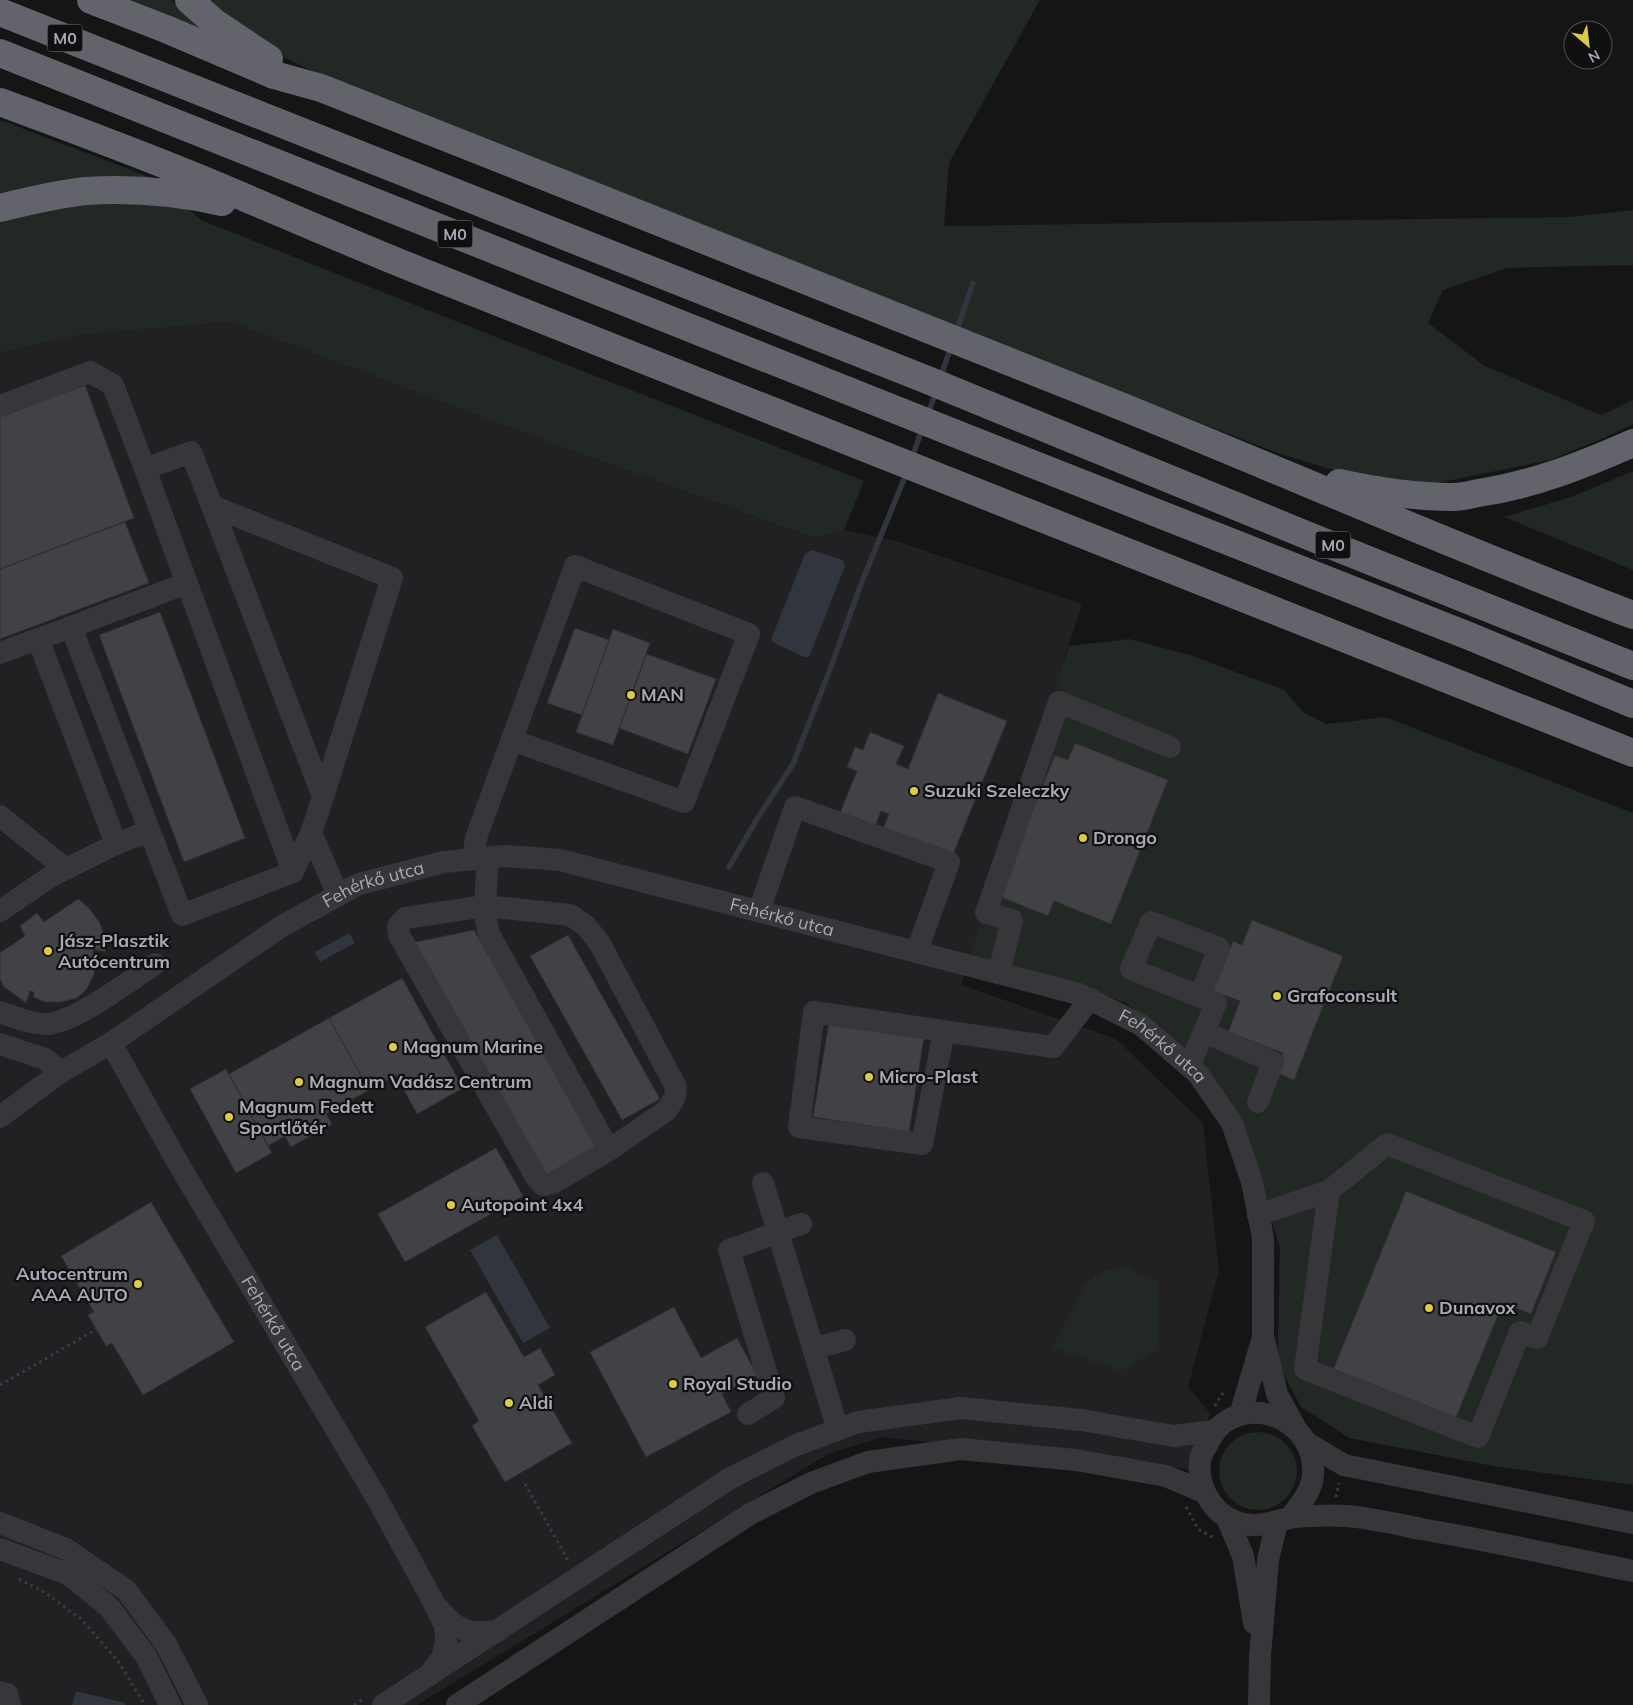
<svg xmlns="http://www.w3.org/2000/svg" width="1633" height="1705" font-family="Mulish,sans-serif">
<rect width="100%" height="100%" fill="#151516"/>
<!-- built -->
<path fill="#212123" d="M230,322L556,445L812,538L844,530L896,541L1082,604L1064,660L1406,1449L1350,1438L1301,1407L1278,1363L1280,1247L1241,1125L1181,1046L1126,1003L1058,978L971,956L961,985L1116,1039L1203,1123L1219,1270L1188,1387L1210,1413L1196,1470L882,1437L828,1454L417,1705H0V353L80,335Z"/>
<!-- green -->
<path fill="#222823" d="M130,0H171L207,31Z
M198,0H1040L949,163L944,226L1569,217L1633,210V265L1507,268L1443,290L1428,323L1485,366L1601,415L1633,400V424L1604,438L1550,460L1418,487L1377,483L1277,453L324,77L268,49Z
M0,120L152,178L201,220L506,341L864,481L844,530L813,538L556,445L230,322L80,335L0,353Z
M1633,471V570L1504,517L1571,497Z
M1129,639L1190,655L1284,690L1303,712L1327,724L1385,717L1633,813V1485L1493,1466L1350,1438L1301,1407L1278,1363L1280,1247L1241,1125L1181,1046L1126,1003L1058,978L970,956L1069,646Z
M1127,1266L1158,1282L1157,1351L1120,1371L1052,1348L1086,1282L1104,1271Z
M1219 1471a39 39 0 1 1 78 0a39 39 0 1 1-78 0Z"/>
<!-- water -->
<path fill="#30353e" d="M812,550L842,560L845,566L810,655L808,657H804L774,643L772,641V637L805,554Z
M349,933L355,943L320,962L315,952Z
M497,1235L550,1328L523,1343L470,1250Z
M76,1691L125,1703V1705H72Z"/>
<g fill="none" stroke-linecap="round" stroke-linejoin="round">
<!-- stream -->
<path stroke="#30353e" stroke-width="5.5" d="M956,333L973,283
M940,378L951,347
M927,416L936,392
M912,458L922,429
M729,867L757,819L793,764L831,667L861,584L907,472"/>
</g>
<!-- building -->
<path fill="#424246" stroke="#302f32" d="M85,385L134,518L0,569V417Z
M125,522L149,583L0,639V569Z
M160,612L245,838L184,862L99,635Z
M575,628L609,640L582,715L547,703Z
M613,629L650,643L613,745L576,732Z
M647,654L716,679L688,754L619,728Z
M938,693L1007,721L952,857L883,829L889,814L881,811L875,827L840,813L857,771L847,767L855,747L863,750L870,732L904,746L896,764L908,769Z
M1075,743L1168,780L1111,924L1054,901L1048,916L998,896L1055,755L1068,760Z
M78,899L89,908L100,923L105,939V952L93,949V954L98,955L94,974L87,989L77,998L61,1002H45L33,997L34,992L30,991L26,1003L3,986L0,979V953L25,936L20,926L37,913L44,922Z
M1252,920L1343,956L1294,1080L1275,1072L1283,1053L1228,1032L1240,1001L1213,991L1233,941L1242,945Z
M474,930L598,1147L547,1177L411,943Z
M568,935L660,1099L622,1120L530,956Z
M402,978L463,1088L417,1114L396,1075L369,1090L329,1018Z
M329,1018L369,1090L326,1114L332,1124L291,1147L285,1136L268,1146L229,1074Z
M829,1022L924,1037L909,1132L813,1117Z
M226,1069L272,1153L236,1173L190,1089Z
M496,1148L523,1196L405,1262L378,1214Z
M1406,1191L1556,1252L1531,1314L1503,1303L1455,1420L1333,1370Z
M151,1202L234,1342L143,1395L112,1343L106,1346L88,1315L94,1312L61,1256Z
M486,1292L524,1357L540,1348L555,1375L538,1385L572,1443L505,1482L472,1426L479,1421L425,1327Z
M674,1307L701,1358L737,1338L757,1375L722,1394L731,1412L646,1457L590,1352Z"/>
<g fill="none" stroke-linecap="round" stroke-linejoin="round">
<!-- path -->
<path stroke="#3c3d42" stroke-width="3" stroke-dasharray="2.5 4" stroke-linecap="butt" d="M0,1385L97,1329
M1215,1406L1222,1394H1227
M525,1484L569,1562
M1336,1497L1339,1483
M1186,1507L1198,1529L1214,1538
M19,1579L44,1592L81,1619L118,1661L145,1705
M354,1705L364,1698"/>
<!-- minor -->
<g stroke="#37363b" stroke-width="22">
<path d="M0,406L90,372L113,385L145,469"/>
<path d="M212,506L191,452L145,469L293,872L311,833"/>
<path d="M187,583L71,627L182,915L293,872"/>
<path d="M71,627L38,639L116,844L149,831"/>
<path d="M0,653L38,639"/>
<path d="M323,797L212,506L392,578L323,797L311,833L338,895"/>
<path d="M0,816L66,869"/>
<path d="M488,858C487,883 482,910 489,934L609,1150L553,1183L543,1185L536,1177L399,935L398,926L405,918L485,906L570,915L585,925L599,942L676,1087L675,1097L667,1110L609,1150"/>
<path d="M473,859L476,838L575,566L749,634L684,802L512,740"/>
<path d="M0,911L50,877L116,844"/>
<path d="M759,911L795,807L949,862L917,951"/>
<path d="M999,973L1012,920L986,913L1059,702L1170,747"/>
<path d="M1200,997L1219,948L1151,922L1131,969L1216,1003L1204,1032"/>
<path d="M0,1012C15,1017 32,1025 48,1024C77,1021 129,981 155,964"/>
<path d="M944,1031L922,1144L799,1127L814,1012L1053,1047L1090,999"/>
<path id="s1" d="M111,1043L178,1163L379,1502L435,1605L445,1626L446,1642L442,1658L431,1672"/>
<path d="M0,1044L45,1059L61,1072"/>
<path d="M1189,1066L1204,1032L1273,1062L1258,1102"/>
<path id="s2" d="M0,1117L61,1072L111,1043L282,926L359,884L444,862L506,856L560,860L1079,994L1141,1025L1198,1074L1232,1123L1252,1182L1263,1238V1336L1277,1394L1295,1427"/>
<path d="M763,1183L838,1430"/>
<path d="M1258,1215L1329,1191L1305,1369L1478,1437L1520,1332L1537,1338L1584,1221L1387,1144L1329,1191"/>
<path d="M813,1349L845,1340"/>
<path d="M748,1414L774,1398L729,1250L801,1224"/>
<path d="M1240,1415L1263,1337"/>
<path d="M1307,1443L1344,1465L1633,1523"/>
<path d="M1227,1518L1243,1556L1254,1623"/>
<path d="M1290,1518C1299,1505 1312,1492 1313,1475C1317,1426 1260,1394 1221,1425C1215,1430 1212,1436 1208,1443C1206,1447 1203,1451 1201,1456C1195,1482 1210,1511 1234,1521C1254,1530 1271,1522 1290,1518C1302,1516 1334,1515 1347,1516C1371,1518 1397,1524 1421,1529C1492,1541 1563,1557 1633,1571"/>
<path d="M0,1523L66,1549L126,1590L166,1644L197,1705"/>
<path d="M0,1549L68,1574L109,1607L146,1656L170,1705"/>
<path d="M438,1608C457,1631 468,1635 498,1631"/>
<path d="M0,1692L7,1694L10,1705"/>
<path d="M383,1705L729,1479L794,1446L858,1422L961,1408L1081,1420L1174,1436L1214,1431"/>
<path d="M457,1705L750,1514L811,1483L868,1462L961,1449L1076,1460L1166,1476L1204,1492"/>
<path d="M1259,1705L1260,1656L1268,1560L1277,1522"/>
</g>
<!-- highway -->
<path stroke="#63636b" stroke-width="28" d="M91,0L166,29L274,75L321,88C585,193 850,296 1113,403C1287,473 1458,549 1633,615
M189,0L215,23L269,59
M0,12L925,379L1338,548L1633,666
M0,53L964,437L1469,636L1633,704
M0,102C76,130 152,158 227,190C291,217 355,245 420,271L1633,753
M0,208C28,201 57,194 86,191C132,188 177,192 222,202
M1339,483C1376,491 1414,497 1452,497C1461,497 1470,495 1478,493C1533,485 1583,465 1633,443"/>
</g>
<!-- markers -->
<g fill="#dccb47" stroke="#101011" stroke-width="2">
<circle cx="631" cy="695" r="5"/>
<circle cx="914" cy="791" r="5"/>
<circle cx="1083" cy="838" r="5"/>
<circle cx="48" cy="951" r="5"/>
<circle cx="1277" cy="996" r="5"/>
<circle cx="393" cy="1047" r="5"/>
<circle cx="869" cy="1077" r="5"/>
<circle cx="299" cy="1082" r="5"/>
<circle cx="229" cy="1117" r="5"/>
<circle cx="451" cy="1205" r="5"/>
<circle cx="138" cy="1284" r="5"/>
<circle cx="1429" cy="1308" r="5"/>
<circle cx="673" cy="1384" r="5"/>
<circle cx="509" cy="1403" r="5"/>
</g>
<g text-anchor="middle" stroke-width="4.5" stroke-linejoin="round" paint-order="stroke">
<!-- shield labels -->
<g fill="#101011" stroke="#7a7b84" stroke-width="1">
<rect x="47.5" y="24.5" width="35" height="27" rx="4"/>
<rect x="437.5" y="220.5" width="35" height="27" rx="4"/>
<rect x="1315.5" y="531.5" width="35" height="27" rx="4"/>
</g>
<g font-size="16" font-weight="bold" fill="#a8a9b5">
<text x="65" y="44">M0</text>
<text x="455" y="240">M0</text>
<text x="1333" y="551">M0</text>
</g>
<!-- poi labels -->
<g font-size="18" font-weight="bold" fill="#a8a9b5" stroke="#101011" text-anchor="start">
<text x="641" y="701">MAN</text>
<text x="924" y="797">Suzuki Szeleczky</text>
<text x="1093" y="844">Drongo</text>
<text x="58" y="947">Jász-Plasztik<tspan x="58" dy="21">Autócentrum</tspan></text>
<text x="1287" y="1002">Grafoconsult</text>
<text x="403" y="1053">Magnum Marine</text>
<text x="879" y="1083">Micro-Plast</text>
<text x="309" y="1088">Magnum Vadász Centrum</text>
<text x="239" y="1113">Magnum Fedett<tspan x="239" dy="21">Sportlőtér</tspan></text>
<text x="461" y="1211">Autopoint 4x4</text>
<text x="128" y="1280" text-anchor="end">Autocentrum<tspan x="128" dy="21">AAA AUTO</tspan></text>
<text x="1439" y="1314">Dunavox</text>
<text x="683" y="1390">Royal Studio</text>
<text x="519" y="1409">Aldi</text>
</g>
<!-- street labels -->
<g font-size="18" fill="#a8a9b5" stroke="#101011">
<text dy="6" stroke="none"><textPath href="#s2" startOffset="442">Fehérkő utca</textPath></text>
<text dy="6" stroke="none"><textPath href="#s2" startOffset="862">Fehérkő utca</textPath></text>
<text dy="6" stroke="none"><textPath href="#s2" startOffset="1268">Fehérkő utca</textPath></text>
<text dy="6" stroke="none"><textPath href="#s1" startOffset="324">Fehérkő utca</textPath></text>
</g>
</g>
<!-- north arrow -->
<g transform="translate(1588 45) rotate(152)"><circle r="24" fill="#101011" stroke="#4d4d53"/>
<path d="M0-4L9 19L0 12L-9 19Z" fill="#dccb47"/>
<text y="-8" font-size="14" font-weight="bold" text-anchor="middle" fill="#a8a9b5">N</text>
</g>
</svg>
